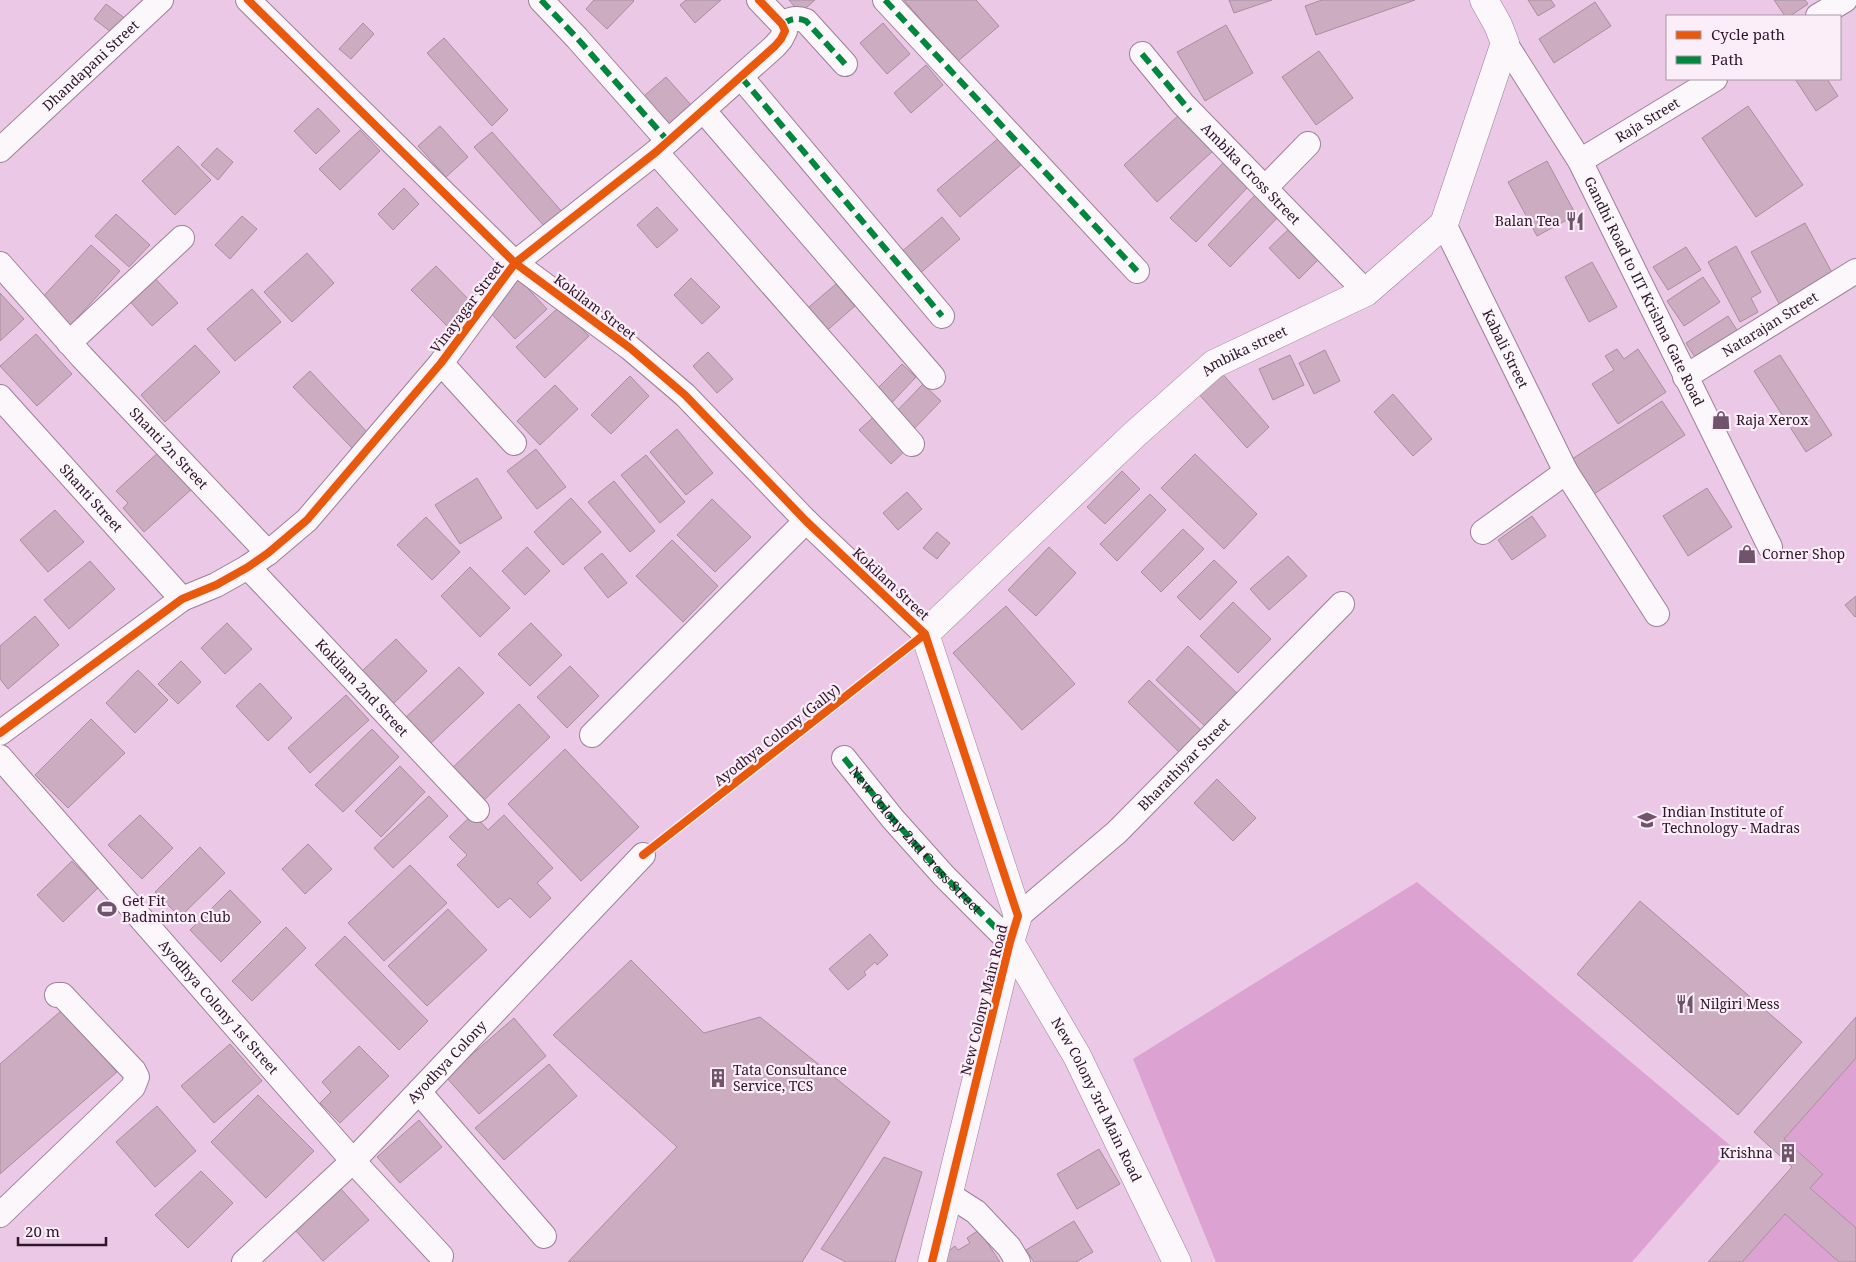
<svg xmlns="http://www.w3.org/2000/svg" width="1856" height="1262" font-family="'Noto Serif',serif">
<rect width="100%" height="100%" fill="#ebc8e5"/>
<!-- green -->
<path fill="#dca2d2" d="M1417,882L1732,1147L1632,1262H1216L1133,1059Z
M1856,1058V1228L1810,1188L1823,1173L1784,1139Z
M1785,1214L1839,1262H1742Z"/>
<!-- building -->
<path fill="#cbacc0" stroke="#aa8da0" d="M594,0H633L634,1L607,29L586,9Z
M686,0H721L695,23L680,5Z
M789,0H815L800,13Z
M904,0H976L999,26L957,62Z
M1229,0H1272L1234,13Z
M1322,0H1415L1316,35L1305,6Z
M1528,0H1551L1555,6L1538,16Z
M1774,0H1805L1808,4L1790,16H1785Z
M1595,2L1611,26L1554,63L1539,39Z
M106,4L126,19L115,35L94,19Z
M363,23L374,34L351,59L339,49Z
M883,23L910,54L887,74L860,43Z
M1226,25L1253,73L1205,101L1177,52Z
M444,38L508,110L492,126L427,53Z
M1319,51L1353,98L1316,125L1282,77Z
M926,65L943,85L911,113L894,93Z
M666,77L691,105L663,131L637,102Z
M1795,79H1827L1838,96L1816,111Z
M1748,106L1803,185L1756,217L1702,138Z
M318,108L340,131L316,154L294,131Z
M1180,114L1214,150L1157,202L1124,165Z
M440,126L468,157L446,177L418,146Z
M360,130L380,151L340,190L319,169Z
M492,132L563,213L546,228L474,147Z
M1000,137L1023,163L960,217L937,190Z
M178,146L211,180L175,215L142,181Z
M217,148L233,162L218,180L201,165Z
M1547,161L1576,215L1537,236L1508,182Z
M1223,163L1248,187L1196,242L1170,218Z
M404,188L419,204L393,230L378,214Z
M1257,193L1280,215L1230,267L1208,245Z
M657,207L678,230L657,248L637,225Z
M116,214L150,245L129,267L95,236Z
M242,216L257,229L230,259L215,245Z
M942,217L960,239L918,275L900,253Z
M1805,223L1835,278L1781,307L1751,252Z
M1292,226L1322,256L1299,279L1269,248Z
M91,245L120,271L69,327L39,301Z
M1736,246L1761,292L1751,298L1758,312L1740,322L1708,262Z
M1686,247L1701,270L1668,290L1653,267Z
M307,253L334,283L292,322L264,292Z
M1592,262L1617,307L1589,322L1565,277Z
M436,266L473,304L449,328L411,290Z
M151,274L178,303L152,326L126,297Z
M1703,277L1720,302L1684,326L1667,301Z
M691,278L720,307L702,324L674,295Z
M519,279L547,309L515,339L487,309Z
M836,284L855,306L823,334L803,312Z
M252,289L281,322L235,361L207,329Z
M0,293L24,319L0,341Z
M560,306L589,336L545,378L516,347Z
M1728,316L1740,335L1698,362L1686,343Z
M36,334L72,374L37,406L0,366Z
M195,345L220,372L165,422L141,395Z
M1617,349L1624,359L1638,349L1666,392L1618,424L1592,384L1614,370L1605,356Z
M1325,350L1340,381L1314,394L1299,363Z
M708,352L733,379L717,393L693,366Z
M1290,355L1304,385L1273,400L1259,369Z
M1780,355L1832,435L1806,452L1754,371Z
M902,364L916,377L886,409L871,395Z
M310,371L368,433L352,448L293,387Z
M1220,371L1269,427L1247,448L1197,392Z
M630,376L649,396L611,434L591,415Z
M923,384L941,401L909,434L891,417Z
M555,385L578,409L540,445L517,421Z
M1393,394L1432,439L1413,456L1374,412Z
M1662,401L1685,435L1591,496L1569,461Z
M878,413L909,447L891,464L859,430Z
M677,429L713,473L686,495L650,452Z
M536,449L566,487L537,509L507,471Z
M161,450L194,487L144,532L123,508L128,503L116,491Z
M1195,454L1257,514L1224,549L1161,488Z
M646,455L685,502L660,523L621,475Z
M1122,471L1140,489L1105,524L1087,507Z
M477,478L502,518L460,544L435,505Z
M614,481L655,531L630,552L588,502Z
M1707,488L1732,527L1688,556L1663,516Z
M907,492L922,509L898,530L883,513Z
M1150,494L1166,510L1117,561L1100,544Z
M571,498L601,532L563,565L534,532Z
M712,499L751,537L715,572L677,535Z
M55,510L84,542L48,572L20,540Z
M1532,516L1546,536L1512,560L1498,540Z
M426,517L460,552L432,580L397,545Z
M1183,529L1204,549L1161,592L1141,572Z
M937,532L950,543L937,559L923,548Z
M672,540L718,586L683,622L636,576Z
M527,547L550,571L525,595L502,571Z
M1049,547L1076,573L1036,616L1008,590Z
M602,553L627,583L608,598L584,568Z
M1288,556L1307,576L1269,610L1250,589Z
M1214,560L1237,582L1200,620L1177,597Z
M90,561L115,589L69,629L44,600Z
M470,567L510,608L480,637L441,596Z
M1856,596V616L1855,617L1845,605Z
M1233,602L1271,639L1238,673L1200,636Z
M1006,606L1075,684L1022,730L953,653Z
M35,616L59,645L8,689L0,679V646Z
M227,623L252,649L225,674L201,648Z
M531,623L562,655L530,686L498,654Z
M396,639L427,671L392,705L360,673Z
M1188,646L1241,697L1209,730L1156,680Z
M181,661L201,682L178,704L158,684Z
M570,666L599,696L567,728L537,697Z
M459,667L484,693L430,744L405,718Z
M138,670L168,700L135,733L106,703Z
M1149,680L1204,733L1183,756L1128,702Z
M260,683L292,718L268,741L236,706Z
M346,695L369,720L310,773L288,748Z
M519,704L550,737L479,805L448,772Z
M91,719L125,753L68,808L35,775Z
M372,729L399,757L343,812L315,785Z
M565,749L639,827L581,881L508,804Z
M400,766L425,792L381,837L355,811Z
M1217,779L1256,818L1233,841L1194,803Z
M429,796L448,816L393,868L374,848Z
M473,814L488,830L504,815L553,868L537,883L551,898L530,918L510,898L498,908L457,865L467,855L449,837Z
M140,815L173,848L142,879L108,845Z
M308,844L332,869L305,894L282,869Z
M200,847L225,873L180,917L155,892Z
M72,861L98,888L63,922L37,895Z
M410,865L447,903L384,961L348,923Z
M230,890L261,922L221,962L190,930Z
M1640,901L1802,1042L1738,1115L1577,974Z
M448,909L487,950L427,1006L388,966Z
M286,927L306,948L252,1001L232,981Z
M870,934L888,955L877,965L875,962L864,972L866,975L848,990L829,969Z
M345,936L428,1021L399,1050L315,965Z
M631,960L704,1033L760,1017L890,1122L802,1262H568L677,1147L553,1035Z
M62,1010L117,1072L0,1174V1064Z
M1856,1017V1058L1784,1139L1823,1174L1810,1188L1856,1228V1262H1839L1785,1214L1742,1262H1708L1792,1167L1754,1132Z
M514,1018L546,1056L479,1114L446,1077Z
M230,1044L262,1081L214,1123L181,1086Z
M359,1046L389,1076L340,1123L320,1103L331,1092L322,1082Z
M549,1064L577,1096L504,1160L475,1128Z
M258,1095L314,1151L266,1198L211,1142Z
M157,1106L196,1151L155,1187L116,1142Z
M419,1120L442,1147L400,1183L377,1157Z
M1099,1149L1120,1184L1077,1209L1057,1174Z
M884,1157L922,1172L895,1262H846L821,1249Z
M201,1171L233,1203L188,1248L155,1215Z
M341,1189L369,1220L323,1261L295,1230Z
M1074,1221L1093,1252L1076,1262H1034L1026,1250Z
M979,1230L1000,1262H939L937,1260L955,1246L958,1250L970,1243L967,1238Z"/>
<g fill="none" stroke-linecap="round" stroke-linejoin="round">
<!-- street casing -->
<g stroke="#9b8197" stroke-width="26">
<g id="street">
<path d="M248,0L515,263L630,348L685,395L806,521L925,634"/>
<path d="M541,0L577,38L668,141"/>
<path d="M885,0L1137,271"/>
<path d="M1818,16L1845,0"/>
<path d="M782,24C791,19 797,17 806,21L845,64"/>
<path id="s1" d="M1505,43L1580,161L1770,547"/>
<path id="s2" d="M1142,54L1183,104L1366,292"/>
<path d="M741,77L942,316"/>
<path d="M703,110L933,377"/>
<path id="s3" d="M0,150L161,0"/>
<path d="M656,152L912,444"/>
<path id="s4" d="M1580,161L1715,79"/>
<path d="M1265,188L1308,144"/>
<path id="s5" d="M1444,224L1566,472L1657,614"/>
<path id="s6" d="M0,264L82,357L268,553"/>
<path d="M69,343L182,238"/>
<path d="M441,363L514,443"/>
<path id="s7" d="M1685,377L1856,271"/>
<path id="s8" d="M0,397L182,599"/>
<path d="M1483,532L1566,472"/>
<path id="s9" d="M248,567L477,810"/>
<path d="M0,733L182,599L216,585L248,567L268,553L307,520L441,363L515,263L656,152L775,46L781,39L785,31L782,24L759,0"/>
<path d="M592,735L806,521"/>
<path id="s10" d="M0,757L353,1161L441,1256"/>
<path d="M844,758L893,819L944,876L1010,942"/>
<path id="s11" d="M1018,916L1117,832L1342,604"/>
<path d="M419,1092L544,1236"/>
<path d="M948,1194L976,1212L1009,1247L1018,1262"/>
<path d="M0,1215L133,1087L137,1077L134,1071L62,995H57"/>
<path id="s12" d="M244,1262L353,1161L643,855"/>
</g>
</g>
<!-- secondary casing -->
<g stroke="#9b8197" stroke-width="29">
<g id="secondary">
<path id="s13" d="M1010,942L1077,1056L1177,1262"/>
<path id="s14" d="M932,1262L1010,942L1018,916L925,634L1135,434L1214,364L1366,292L1444,224L1505,43L1498,25L1484,0"/>
</g>
</g>
<!-- street -->
<use href="#street" stroke="#fcf7fb" stroke-width="24"/>
<!-- secondary -->
<use href="#secondary" stroke="#fcf7fb" stroke-width="28"/>
<!-- quiet -->
<g stroke="#00873e" stroke-width="6" stroke-dasharray="12 6" stroke-linecap="butt">
<path d="M541,0L577,38L668,141"/>
<path d="M885,0L1137,271"/>
<path d="M782,24C791,19 797,17 806,21L845,64"/>
<path d="M1142,54L1190,111"/>
<path d="M741,77L942,316"/>
<path id="s15" d="M844,758L893,819L944,876L1010,942"/>
</g>
<!-- cycleway casing -->
<g stroke="#fbeef8" stroke-width="11">
<path id="cycleway" d="M248,0L515,263L630,348L685,395L806,521L925,634L1018,916L1010,942L932,1262
M0,733L182,599L216,585L248,567L268,553L307,520L441,363L515,263L656,152L775,46L781,39L785,31L782,24L759,0
M643,855L925,634"/>
</g>
<!-- cycleway -->
<use href="#cycleway" stroke="#e8590c" stroke-width="8"/>
</g>
<!-- icons -->
<defs>
<g id="restaurant-bare" transform="scale(1.5)"><path d="M-5-6h1v4h1v-4h1v4h1v-4h1v5L-1.5 .5V6h-2V.5L-5-1ZM5-6V6H3V1.5H1.5Q1.5-4 5-6Z" fill="#70546b" stroke="#fbeef8" stroke-width="2.5" paint-order="stroke"/></g>
<g id="shop-bare" transform="scale(1.5)"><path d="M-5-2.5h2.3a2.7 3.5 0 0 1 5.4 0H5L5.5 6h-11ZM-1.5-2.5h3a1.5 2.3 0 0 0-3 0Z" fill="#70546b" stroke="#fbeef8" stroke-width="2.5" paint-order="stroke"/></g>
<g id="university-bare" transform="scale(1.5)"><path d="M0-5L7-2L0 1L-7-2ZM-4 1L0 2.5L4 1V4Q0 6-4 4Z" fill="#70546b" stroke="#fbeef8" stroke-width="2.5" paint-order="stroke"/></g>
<g id="stadium-bare" transform="scale(1.5)"><path d="M0-5a6.5 5 0 1 0 0 10a6.5 5 0 1 0 0-10ZM-3.5-1.8h7v3.6h-7Z" fill="#70546b" stroke="#fbeef8" stroke-width="2.5" paint-order="stroke"/></g>
<g id="building-bare" transform="scale(1.5)"><path d="M-4-6H4V6H1V3H-1V6H-4ZM-2.5-4.3h1.7v1.8h-1.7ZM.8-4.3h1.7v1.8H.8ZM-2.5-1h1.7V.8h-1.7ZM.8-1h1.7V.8H.8Z" fill="#70546b" stroke="#fbeef8" stroke-width="2.5" paint-order="stroke"/></g>
</defs>
<g fill-rule="evenodd">
<use href="#restaurant-bare" x="1575" y="221"/>
<use href="#shop-bare" x="1721" y="420"/>
<use href="#shop-bare" x="1747" y="554"/>
<use href="#university-bare" x="1647" y="820"/>
<use href="#stadium-bare" x="107" y="909"/>
<use href="#restaurant-bare" x="1685" y="1004"/>
<use href="#building-bare" x="718" y="1078"/>
<use href="#building-bare" x="1788" y="1153"/>
</g>
<g text-anchor="middle" stroke-width="4.5" stroke-linejoin="round" paint-order="stroke">
<!-- street labels -->
<g font-size="14" fill="#2d162a" stroke="#fbeef8">
<text dy="5" stroke="none"><textPath href="#s3" startOffset="124">Dhandapani Street</textPath></text>
<text dy="5" stroke="none"><textPath href="#s4" startOffset="79">Raja Street</textPath></text>
<text dy="5" stroke="none"><textPath href="#s2" startOffset="162">Ambika Cross Street</textPath></text>
<text dy="5" stroke="none"><textPath href="#s1" startOffset="285">Gandhi Road to IIT Krishna Gate Road</textPath></text>
<text transform="translate(467 307) rotate(-53)" y="5">Vinayagar Street</text>
<text transform="translate(595 307) rotate(37)" y="5">Kokilam Street</text>
<text dy="5" stroke="none"><textPath href="#s7" startOffset="100">Natarajan Street</textPath></text>
<text dy="5" stroke="none"><textPath href="#s5" startOffset="139">Kabali Street</textPath></text>
<text dy="5" stroke="none"><textPath href="#s14" startOffset="1082">Ambika street</textPath></text>
<text dy="5" stroke="none"><textPath href="#s6" startOffset="250">Shanti 2n Street</textPath></text>
<text dy="5" stroke="none"><textPath href="#s8" startOffset="136">Shanti Street</textPath></text>
<text transform="translate(891 584) rotate(43)" y="5">Kokilam Street</text>
<text dy="5" stroke="none"><textPath href="#s9" startOffset="166">Kokilam 2nd Street</textPath></text>
<text transform="translate(777 735) rotate(-38)" y="5">Ayodhya Colony (Gally)</text>
<text dy="5" stroke="none"><textPath href="#s11" startOffset="225">Bharathiyar Street</textPath></text>
<text dy="5" stroke="none"><textPath href="#s15" startOffset="109">New Colony 2nd Cross Street</textPath></text>
<text transform="translate(984 1000) rotate(-76)" y="5">New Colony Main Road</text>
<text dy="5" stroke="none"><textPath href="#s10" startOffset="332">Ayodhya Colony 1st Street</textPath></text>
<text dy="5" stroke="none"><textPath href="#s12" startOffset="285">Ayodhya Colony</textPath></text>
<text dy="5" stroke="none"><textPath href="#s13" startOffset="180">New Colony 3rd Main Road</textPath></text>
</g>
<!-- poi labels -->
<g font-size="14" fill="#2d162a" stroke="#fbeef8" text-anchor="start">
<text x="1560" y="226" text-anchor="end">Balan Tea</text>
<text x="1736" y="425">Raja Xerox</text>
<text x="1762" y="559">Corner Shop</text>
<text x="1662" y="817">Indian Institute of<tspan x="1662" dy="16">Technology - Madras</tspan></text>
<text x="122" y="906">Get Fit<tspan x="122" dy="16">Badminton Club</tspan></text>
<text x="1700" y="1009">Nilgiri Mess</text>
<text x="733" y="1075">Tata Consultance<tspan x="733" dy="16">Service, TCS</tspan></text>
<text x="1773" y="1158" text-anchor="end">Krishna</text>
</g>
</g>
<!-- legend -->
<rect x="1666" y="15" width="175" height="65" fill="#fbeef8" stroke="#a998a6"/>
<rect x="1676" y="31" width="25" height="8" fill="#e8590c" stroke="#a998a6"/>
<text x="1711" y="40" font-size="15" fill="#2d162a">Cycle path</text>
<rect x="1676" y="56" width="25" height="8" fill="#00873e" stroke="#a998a6"/>
<text x="1711" y="65" font-size="15" fill="#2d162a">Path</text>
<!-- scale -->
<path d="M18 1237v8h88v-8" fill="none" stroke="#2d162a" stroke-width="2.5"/>
<text x="25" y="1237" font-size="15" fill="#2d162a" stroke="#fbeef8" stroke-width="4" paint-order="stroke">20 m</text>
</svg>
